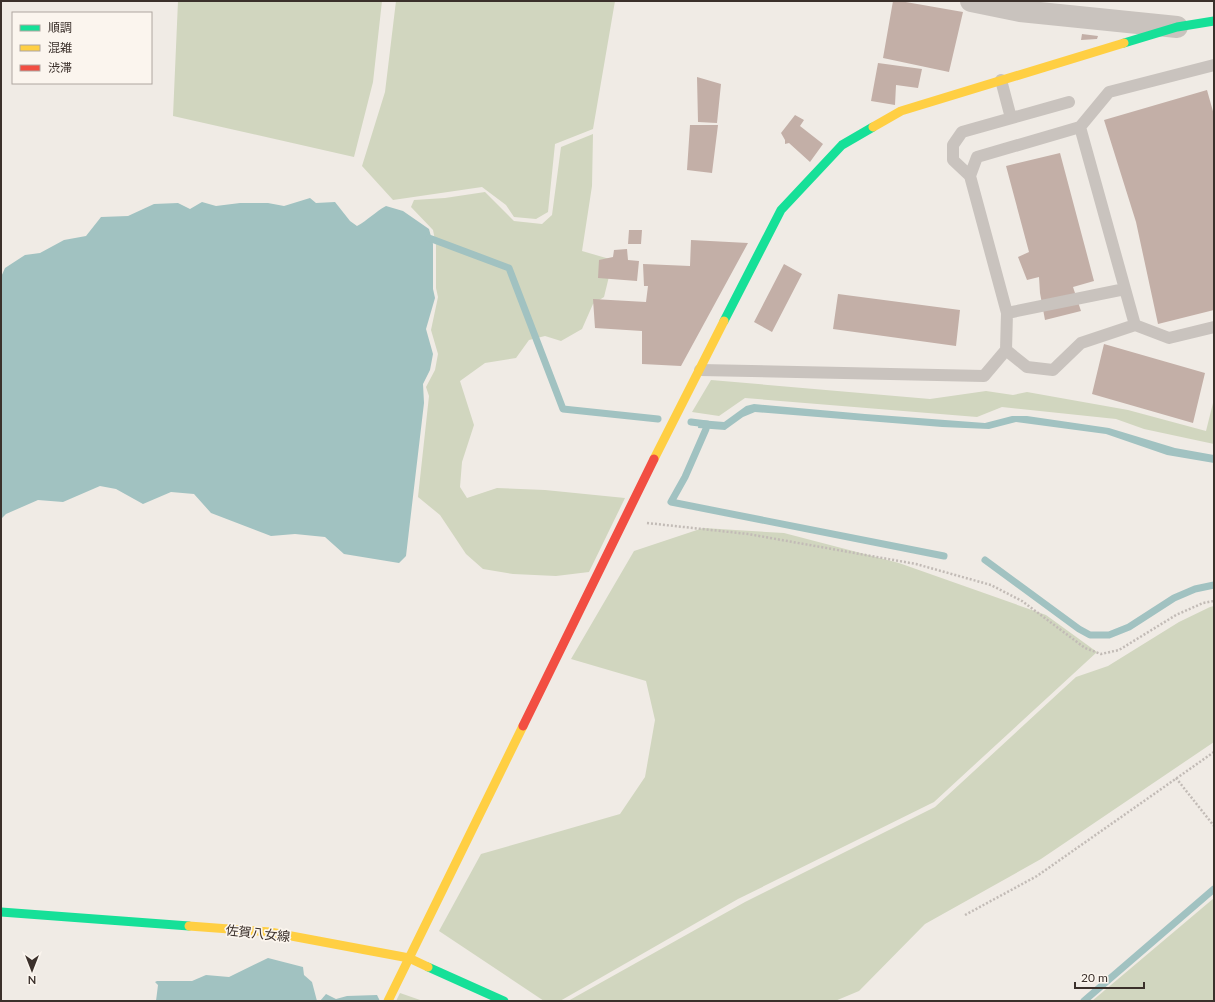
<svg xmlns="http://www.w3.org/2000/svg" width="1215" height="1002" font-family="Lato,'Noto Sans JP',sans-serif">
<rect width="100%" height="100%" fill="#f0ebe5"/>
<!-- green -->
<path fill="#d1d6bf" d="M178,1H382L373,82L354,157L173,116Z
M396,1H615L593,129L555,144L548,212L536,219L514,217L506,205L482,187L393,200L362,166L385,92Z
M593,134L592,186L582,251L613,260L604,297L593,304L582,329L561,341L545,336L529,340L516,358L485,363L460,381L474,425L462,462L460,487L467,498L497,488L545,490L625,498L589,572L556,576L513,574L483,569L466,554L440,515L418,497L429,396L426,387L435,370L438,354L431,330L438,297L436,288V245L433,230L411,207L414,200L445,198L485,192L514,221L542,224L552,215L561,147Z
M711,380L930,399L986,391L1013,395L1027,392L1128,410L1206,431L1214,399V444L1144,429L1116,419L1002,407L977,417L745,398L719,416L692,412Z
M703,528L784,533L899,563L1046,615L1097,652L934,802L738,899L560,1001H544L439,931L481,854L620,814L645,777L655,720L646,681L571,659L634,551Z
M1214,606V742L1041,859L925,924L859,991L835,1001H568L745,902L935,807L1076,677L1108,666L1179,622L1210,607Z
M1214,898V1001H1092Z
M400,993L423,1001H396Z"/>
<!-- water -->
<path fill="#a1c2c1" d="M310,198L316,203L335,202L350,221L357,226C368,220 375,212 386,206L403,211L429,229L433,244V289L435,298L426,329L433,354L430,370L423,384L424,403L406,556L399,563L344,554L325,537L295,534L271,536L211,513L194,494L171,492L143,504L116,489L100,486L63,502L38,500L6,514L1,519V277L5,268L25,255L40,253L64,240L86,236L101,217L128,216L154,204L178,203L190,209L202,202L216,206L240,203H268L284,206Z
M754,404L865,414L985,423L1012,416H1027L1109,428L1175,448L1214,455V463L1167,455L1106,434L1016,422L989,429L942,427L755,412L743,417L725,430L698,428L699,420L724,422L746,406Z
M268,958L303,967L304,975L312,982L317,1001H156L158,985L155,982L157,981H192L206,975L229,977Z
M326,994L336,999L347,996L377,995L380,1001H320Z"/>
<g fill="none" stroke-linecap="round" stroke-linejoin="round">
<!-- stream -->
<path stroke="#a1c2c1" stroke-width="7" d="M429,238L509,268L563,409L658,419
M691,422L707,424
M706,429L685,477L671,502L944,556
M985,560L1079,629L1090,635H1109L1129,627L1174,598L1195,589L1214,585
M1084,1001L1214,889"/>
</g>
<!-- building -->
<path fill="#c3afa7" d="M893,1H900L963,12L949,72L883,58Z
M1082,34L1098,36L1097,39L1081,40Z
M878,63L922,69L918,88L896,85L895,105L871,101Z
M697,77L721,84L717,123L698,122Z
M1207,90L1214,115V310L1158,324L1136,222L1104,120Z
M795,115L804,120L800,126L823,144L810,162L789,143L785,144V140L781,133Z
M690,125H718L712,173L687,170Z
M1060,153L1094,281L1073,287L1081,311L1045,320L1040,293L1039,277L1027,280L1018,257L1029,252L1006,166Z
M629,230H642L641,244H628Z
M691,240L748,243L681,366L642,364V331L595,328L593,299L646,302L648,286H644L643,264L690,266Z
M627,249L628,260L639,261L637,281L598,278L599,260L613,257L614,250Z
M784,264L802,274L772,332L754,322Z
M838,294L960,310L956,346L833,329Z
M1104,344L1205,373L1193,423L1092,394Z"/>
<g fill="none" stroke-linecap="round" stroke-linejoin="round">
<!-- path -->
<path stroke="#c2bbb6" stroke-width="2.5" stroke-dasharray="2 2" stroke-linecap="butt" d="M647,523L748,534L916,564L991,585L1022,601L1085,648L1101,654L1119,650L1176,615L1203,603L1214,601
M1176,778L1214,826
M965,915L1037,876L1214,752"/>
<!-- lane -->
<path stroke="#c9c3be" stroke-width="12" d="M1001,80L1011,118
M1080,127L1135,325
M970,176L953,160V145L962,132L1069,102
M1007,313L1125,289
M1006,350L1027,367L1053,370L1081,343L1135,325L1169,338L1214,327
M700,370L984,376L1006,350L1007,313L970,176L977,157L1080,127L1109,92L1214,65"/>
<!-- street -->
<path stroke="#c9c3be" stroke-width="22" d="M971,1L1020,11L1177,27"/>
<!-- fast -->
<path stroke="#16e098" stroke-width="9" d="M1124,43L1177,27L1214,21
M724,321L781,210L842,145L873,127
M1,912L189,926
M428,967L504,1001"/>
<!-- slow -->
<path stroke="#ffcf43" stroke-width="9" d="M873,127L901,111L1124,43
M654,459L724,321
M189,926L270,932L409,958L428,967
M388,1001L523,726"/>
<!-- jam -->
<path stroke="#f24e42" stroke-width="9" d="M523,726L654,459"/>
</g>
<g text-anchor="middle" stroke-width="3.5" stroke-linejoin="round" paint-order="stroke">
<!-- street labels -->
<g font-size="13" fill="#3b302b" stroke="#fbf5ee">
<text transform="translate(258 933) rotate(6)" y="5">佐賀八女線</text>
</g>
</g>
<!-- border -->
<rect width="1215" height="1002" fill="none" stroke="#3b302b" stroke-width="4"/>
<!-- legend -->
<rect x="12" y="12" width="140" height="72" fill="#fbf5ee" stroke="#aea6a0"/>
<rect x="20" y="25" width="20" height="6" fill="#16e098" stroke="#aea6a0"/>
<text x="48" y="32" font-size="12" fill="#3b302b">順調</text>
<rect x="20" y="45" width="20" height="6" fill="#ffcf43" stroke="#aea6a0"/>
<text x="48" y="52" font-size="12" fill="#3b302b">混雑</text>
<rect x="20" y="65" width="20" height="6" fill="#f24e42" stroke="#aea6a0"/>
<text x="48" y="72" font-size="12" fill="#3b302b">渋滞</text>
<!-- north arrow -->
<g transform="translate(32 970) rotate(180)" stroke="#fbf5ee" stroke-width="3" paint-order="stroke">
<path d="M0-3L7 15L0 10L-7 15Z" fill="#3b302b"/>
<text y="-6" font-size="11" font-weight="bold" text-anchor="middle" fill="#3b302b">N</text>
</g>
<!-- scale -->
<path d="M1075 982v6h69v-6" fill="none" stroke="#3b302b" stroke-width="2"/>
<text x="1081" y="982" font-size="12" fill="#3b302b" stroke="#fbf5ee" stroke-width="3" paint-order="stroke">20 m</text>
</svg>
